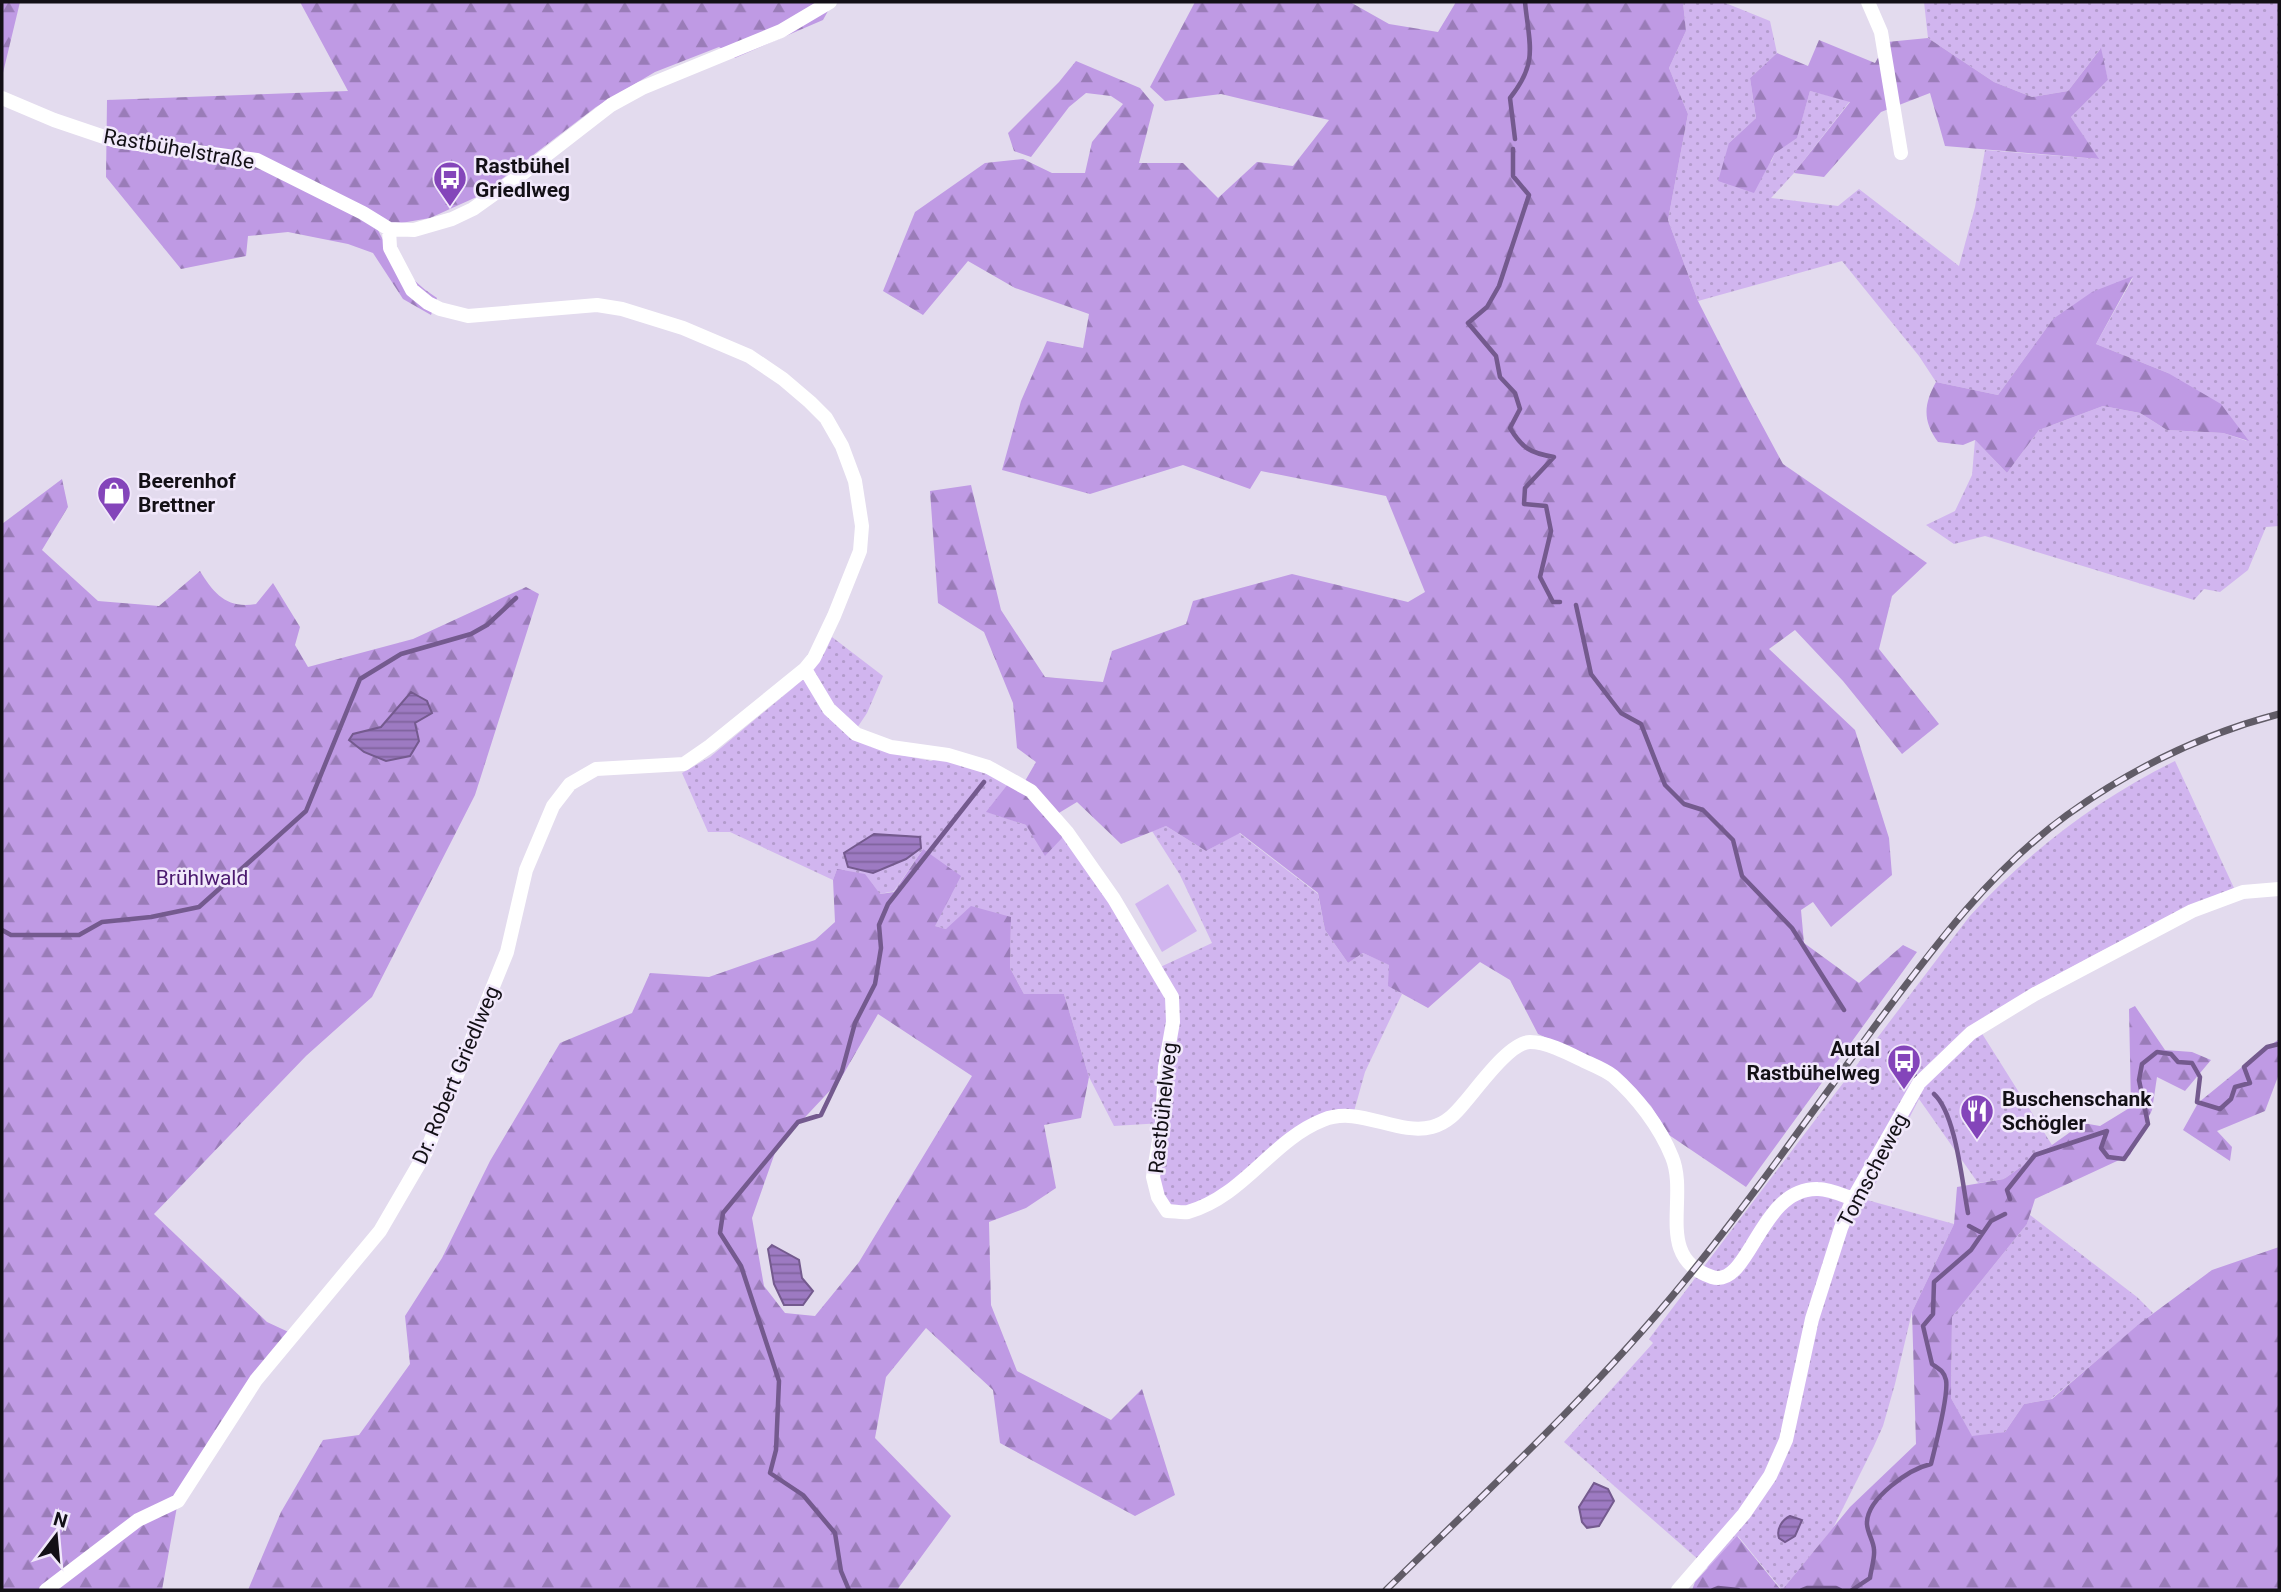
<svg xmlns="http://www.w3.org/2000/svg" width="2281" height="1592" font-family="Roboto,sans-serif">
<defs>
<pattern id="grass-dots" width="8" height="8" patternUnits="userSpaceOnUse" patternTransform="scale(1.75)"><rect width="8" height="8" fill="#d1b5ef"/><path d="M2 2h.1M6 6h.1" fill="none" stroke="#b39bcc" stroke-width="1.8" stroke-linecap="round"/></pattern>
<pattern id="forest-firs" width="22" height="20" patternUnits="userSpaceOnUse" patternTransform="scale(1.75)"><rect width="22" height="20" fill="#bf9ae4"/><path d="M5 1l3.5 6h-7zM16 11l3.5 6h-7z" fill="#9a7cb8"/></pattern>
<pattern id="water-rules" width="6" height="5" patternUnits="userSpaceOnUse" patternTransform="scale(1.75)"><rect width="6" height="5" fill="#9d7ac2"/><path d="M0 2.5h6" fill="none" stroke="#7f639d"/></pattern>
</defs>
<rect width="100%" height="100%" fill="#e3dbee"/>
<!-- grass -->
<path fill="url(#grass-dots)" d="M1683,2H1723L1770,21L1777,53L1750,78L1756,118L1729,143L1771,162L1775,153L1797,137L1810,91L1850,101L1794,173L1771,198L1838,206L1859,189L1959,266L1975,207L1985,150L2098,159L2071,117L2108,80L2100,49L2068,91L2032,97L1994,82L1928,38L1924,2H2279V526L2266,527L2248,570L2220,592L2204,589L2194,600L1985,536L1954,544L1926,525L1955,511L1972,475L1975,440L2007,473L2039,430L2103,406L2140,413L2167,430L2223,433L2247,441L2168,373L2096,344L2133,278L2053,319L1998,395L1936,382L1919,356L1842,261L1698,301L1668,220L1688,114L1669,68L1686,31Z
M832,637L883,676L867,713L851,737L896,754L931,761L948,755L988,767L1007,785L987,812L1026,825L1053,817L1156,969L1212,943L1180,875L1152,831L1166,826L1206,851L1239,833L1318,894L1325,930L1348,963L1363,953L1390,965L1389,986L1402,994L1365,1072L1353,1115L1325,1118L1212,1201L1167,1211L1158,1197L1162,1123L1114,1126L1089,1077L1064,994H1024L1010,968L1011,917L946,929L935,926L923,849L894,891L880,894L837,869L833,880L730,832H708L682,773L710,757L793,688L825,652Z
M2175,761L2234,888C2144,926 2059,971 1976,1024L2052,1145L2004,1179L1978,1183L1919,1099L1867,1200L1954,1224L1912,1312L1895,1384L1883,1426L1874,1446L1833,1528L1782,1590L1738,1536L1708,1568L1564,1442L1653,1343L1649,1339L1969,917C2028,852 2096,800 2175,761Z
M2030,1215L2137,1297L2153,1313L2051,1399L2024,1404L2005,1432L1972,1437L1951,1398L1952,1317L2027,1224Z"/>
<!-- forest -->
<path fill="url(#forest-firs)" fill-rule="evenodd" d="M2,2H20L2,77Z
M300,2H833L823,20L735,58L719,47L655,72L596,107L481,195L430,218L384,226L378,230C391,258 412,282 437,298L431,315L403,299L373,253L348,244L288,232L248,236L246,256L181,269L106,177L107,100L348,91Z
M1195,2H1350L1389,24L1438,32L1456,2H1683L1686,31L1669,68L1688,114L1668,220L1698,301L1748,399L1783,464L1927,563L1892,596L1879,649L1939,724L1902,754L1843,681L1795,630L1769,649L1855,730L1889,838L1892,875L1831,927L1813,902L1801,910L1804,943L1859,983L1903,945L1917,952L1746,1187L1669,1135L1651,1106L1634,1089L1567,1047L1538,1034L1510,980L1480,962L1428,1008L1388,986L1389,965L1363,953L1348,963L1325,930L1318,893L1240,833L1206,851L1166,826L1121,844L1077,802L1049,819L1062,838L1045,856L1026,825L986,812L1007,785L1025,781L1036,762L1017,748L1013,703L984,632L938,603L930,491L971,485L1001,610L1045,677L1103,682L1112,651L1186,624L1193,601L1292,574L1408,602L1425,592L1386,496L1261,471L1250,489L1183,465L1090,494L1002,470L1021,401L1047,341L1083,348L1089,314L1015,288L968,261L923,315L883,291L915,212L985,163L1023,159L1052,173H1085L1092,142L1123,104L1111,96L1086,93L1069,107L1031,157L1014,151L1008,133L1059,82L1076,61L1140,88L1154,105L1139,163H1183L1218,198L1257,162L1293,166L1329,120L1221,94L1165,101L1150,87Z
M1928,38L1994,82L2032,97L2068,91L2101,48L2108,80L2071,117L2099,159L1945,146L1930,93L1881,112L1824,177L1794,173L1850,102L1810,91L1797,138L1775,153L1754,193L1718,181L1729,143L1756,118L1750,78L1777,53L1808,66L1819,40L1875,63L1887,42Z
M2133,276L2096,344L2168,373L2221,404L2249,441L2223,433L2167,430L2140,413L2103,406L2039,430L2007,473L1975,440L1963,445L1938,442C1922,420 1924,404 1936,382L1998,395L2053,319L2092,292Z
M62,479L68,507L42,550L98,601L159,606L200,571C214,594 227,609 256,604L273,583L300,627L295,645L308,667L413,639L526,587L539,594L475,795L372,997L306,1056L154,1214L267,1322L295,1335L178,1501L162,1590H2V524ZM411,692L432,713L414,723L349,740L353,734L381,727Z
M923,849L961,876L935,926L946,929L971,906L1011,917L1010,968L1024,994H1064L1089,1077L1081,1118L1044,1125L1056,1188L1026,1208L989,1222L991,1305L1017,1371L1111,1420L1142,1389L1175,1495L1135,1516L1000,1443L993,1390L926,1328L886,1377L875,1438L951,1516L897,1590H248L281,1512L323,1440L359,1435L410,1364L405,1316L442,1258L490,1161L560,1043L632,1013L650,973L709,977L815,940L835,922L833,880L837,869L865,874L880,894L894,892ZM878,1014L972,1076L859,1262L815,1316L785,1313L764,1286L752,1218L777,1147L840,1080Z
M2135,1006L2165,1050L2192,1052L2211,1060L2185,1091L2157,1077L2152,1110L2130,1155L2035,1199L2027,1224L1952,1317L1951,1398L1972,1436L2005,1432L2024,1404L2052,1399L2139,1324L2212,1270L2279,1247V1590H1782L1850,1507L1916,1444L1912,1312L1954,1224L1957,1187L2004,1179L2083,1123L2100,1126L2131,1107L2129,1009Z
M2279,1039V1074L2265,1111L2217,1131L2232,1147L2230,1161L2183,1130L2198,1103L2242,1067Z
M1737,1536L1781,1590H1692L1695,1582Z"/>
<!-- pitch -->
<path fill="#d1b5ef" d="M1168,884L1197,931L1162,952L1135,904Z"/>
<!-- water -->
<path fill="url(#water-rules)" stroke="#745a8e" stroke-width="2" d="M411,692L427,701L432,713L415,723L419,741L410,756L386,761L364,752L349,740L353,734L381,727Z
M874,834L920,837L921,848L906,859L873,873L848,867L844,853Z
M772,1245L799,1260L802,1278L813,1291L803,1305H784L774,1284L768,1249Z
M1594,1483L1608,1489L1614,1501L1599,1526L1587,1528L1582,1522L1579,1507Z
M1790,1516L1802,1520L1795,1536L1785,1542L1779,1538C1776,1529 1782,1520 1790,1516Z"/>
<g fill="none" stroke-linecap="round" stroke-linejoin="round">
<!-- stream -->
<path stroke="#745a8e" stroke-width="4.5" d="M1515,139L1510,98C1539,62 1529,44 1525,2
M1513,149V176L1529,195L1499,286L1487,307L1468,323L1496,356L1500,377L1515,393L1520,409L1510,428C1522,448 1530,453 1554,457L1525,488L1524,504L1546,506L1551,531L1540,577L1553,602H1560
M1576,605L1591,674L1621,713L1641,724L1665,785L1684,804L1703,810L1733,840L1742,876L1792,928L1844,1010
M2,930L11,935H79L102,922L151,917L199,907L306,811L360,679L401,654L471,634L487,625L516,598
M1890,1053L1917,1078
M1934,1094C1956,1114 1962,1182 1968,1213
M2010,1199L2007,1190L2035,1155L2107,1131L2101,1148L2108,1157L2124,1159L2148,1124L2139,1080L2142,1064L2157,1052L2171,1054L2178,1062L2192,1063L2200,1077L2197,1102L2220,1109L2231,1099L2235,1087L2250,1083L2244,1067L2267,1047L2279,1044
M1969,1226L1982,1233
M849,1590L841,1571L835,1533L803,1495L770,1473L776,1450L779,1381L741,1266L720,1233L723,1213L798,1122L821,1115L842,1071L855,1023L875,984L881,948L879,925L888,904L984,782
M1713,1590L1718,1588L1738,1590
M1802,1590L1807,1588H1836L1840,1590
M1852,1590L1870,1578C1871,1569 1875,1558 1874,1550C1874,1541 1866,1531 1867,1522C1868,1498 1909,1469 1931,1464C1935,1447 1949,1396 1946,1380C1944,1371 1939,1369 1932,1364L1923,1326L1933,1314L1934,1282L1971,1250L1991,1221L2005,1214"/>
<!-- street -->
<path stroke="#fff" stroke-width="14" d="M1868,2L1881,32L1901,153
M2,98L54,120L116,141L257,160L363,213L389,229L414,230L452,219L473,209L522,174L611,105L642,88L781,31L830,2
M805,669L829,709L856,734L891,747L948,755L988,767L1031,791L1067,832L1114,899L1172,997L1173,1022L1165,1067L1162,1122L1153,1177L1158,1197L1167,1211C1174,1211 1182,1213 1188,1212C1244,1196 1272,1140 1323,1120C1359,1105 1397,1136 1432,1127C1447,1123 1456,1113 1465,1102C1479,1086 1510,1042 1530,1042C1546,1042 1566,1052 1580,1059C1590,1064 1604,1069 1613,1076C1637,1097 1660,1127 1672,1157C1689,1198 1654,1258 1712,1277C1750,1289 1759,1187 1818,1189C1830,1189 1842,1195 1853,1199
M46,1590L138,1520L178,1501L256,1380L380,1231L426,1152L507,952L526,870L553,806L570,784L596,769L684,764L710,746L805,669L814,658L834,616L860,551L862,526L855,481L842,446L826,418L810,402L783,379L749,356L683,328L622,309L597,305L468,316L440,309L428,303L412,290L390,248L389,229
M1678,1590L1744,1514L1770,1476L1786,1440L1812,1319L1841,1228L1853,1199L1919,1083L1971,1033L2035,994L2192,911L2243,892L2279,889"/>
<!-- rail casing -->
<g stroke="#615c67" stroke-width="7">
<path id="rail" d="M1386,1590C1488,1490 1593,1393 1683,1283C1752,1199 1814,1109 1878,1022C1934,947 1991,870 2067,815C2131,769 2203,734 2279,714"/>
</g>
<!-- rail -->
<use href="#rail" stroke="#f1e8fb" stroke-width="4.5" stroke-dasharray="13" stroke-linecap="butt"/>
</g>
<!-- icons -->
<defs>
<g id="bus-pin" transform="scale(1.75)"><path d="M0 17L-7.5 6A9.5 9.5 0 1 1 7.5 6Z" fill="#8445ba" stroke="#f1e8fb"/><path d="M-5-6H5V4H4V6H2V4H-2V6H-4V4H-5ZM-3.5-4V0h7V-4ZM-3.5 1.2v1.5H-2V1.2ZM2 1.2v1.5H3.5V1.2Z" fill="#fff"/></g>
<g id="shop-pin" transform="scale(1.75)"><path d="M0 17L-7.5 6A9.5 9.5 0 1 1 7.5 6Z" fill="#8445ba" stroke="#f1e8fb"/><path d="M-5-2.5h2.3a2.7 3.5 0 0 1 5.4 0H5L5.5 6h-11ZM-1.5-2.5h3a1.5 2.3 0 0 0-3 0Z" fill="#fff"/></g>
<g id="restaurant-pin" transform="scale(1.75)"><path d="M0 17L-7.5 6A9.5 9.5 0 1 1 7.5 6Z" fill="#8445ba" stroke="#f1e8fb"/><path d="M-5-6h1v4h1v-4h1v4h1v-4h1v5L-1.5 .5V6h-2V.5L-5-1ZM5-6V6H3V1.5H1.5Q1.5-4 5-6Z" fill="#fff"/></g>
</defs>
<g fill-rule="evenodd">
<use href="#bus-pin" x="450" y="178"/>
<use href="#shop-pin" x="114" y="493"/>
<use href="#bus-pin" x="1904" y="1061"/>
<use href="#restaurant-pin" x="1977" y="1111"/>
</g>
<g text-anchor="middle" stroke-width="5" stroke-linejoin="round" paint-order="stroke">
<!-- street labels -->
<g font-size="21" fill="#131016" stroke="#f1e8fb">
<text transform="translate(179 149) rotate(10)" y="7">Rastbühelstraße</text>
<text transform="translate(456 1075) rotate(-67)" y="7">Dr. Robert Griedlweg</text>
<text transform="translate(1163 1108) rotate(-84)" y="7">Rastbühelweg</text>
<text transform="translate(1873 1170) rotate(-62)" y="7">Tomscheweg</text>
</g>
<!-- poi labels -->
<g font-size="21" font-weight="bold" fill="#131016" stroke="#f1e8fb" text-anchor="start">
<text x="475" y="173">Rastbühel<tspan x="475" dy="24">Griedlweg</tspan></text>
<text x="138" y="488">Beerenhof<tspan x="138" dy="24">Brettner</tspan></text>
<text x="1880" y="1056" text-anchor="end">Autal<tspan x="1880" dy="24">Rastbühelweg</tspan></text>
<text x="2002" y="1106">Buschenschank<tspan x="2002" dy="24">Schögler</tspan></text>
</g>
<!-- park labels -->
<g font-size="21" fill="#4b196f" stroke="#f1e8fb">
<text x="202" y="885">Brühlwald</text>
</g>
</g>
<!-- border -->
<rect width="2281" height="1592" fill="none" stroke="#131016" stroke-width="7"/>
<!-- north arrow -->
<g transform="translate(56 1536) rotate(16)" stroke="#f1e8fb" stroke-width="5" paint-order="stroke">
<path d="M0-5L12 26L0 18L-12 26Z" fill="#131016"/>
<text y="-10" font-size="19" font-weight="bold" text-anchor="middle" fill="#131016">N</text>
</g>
</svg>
